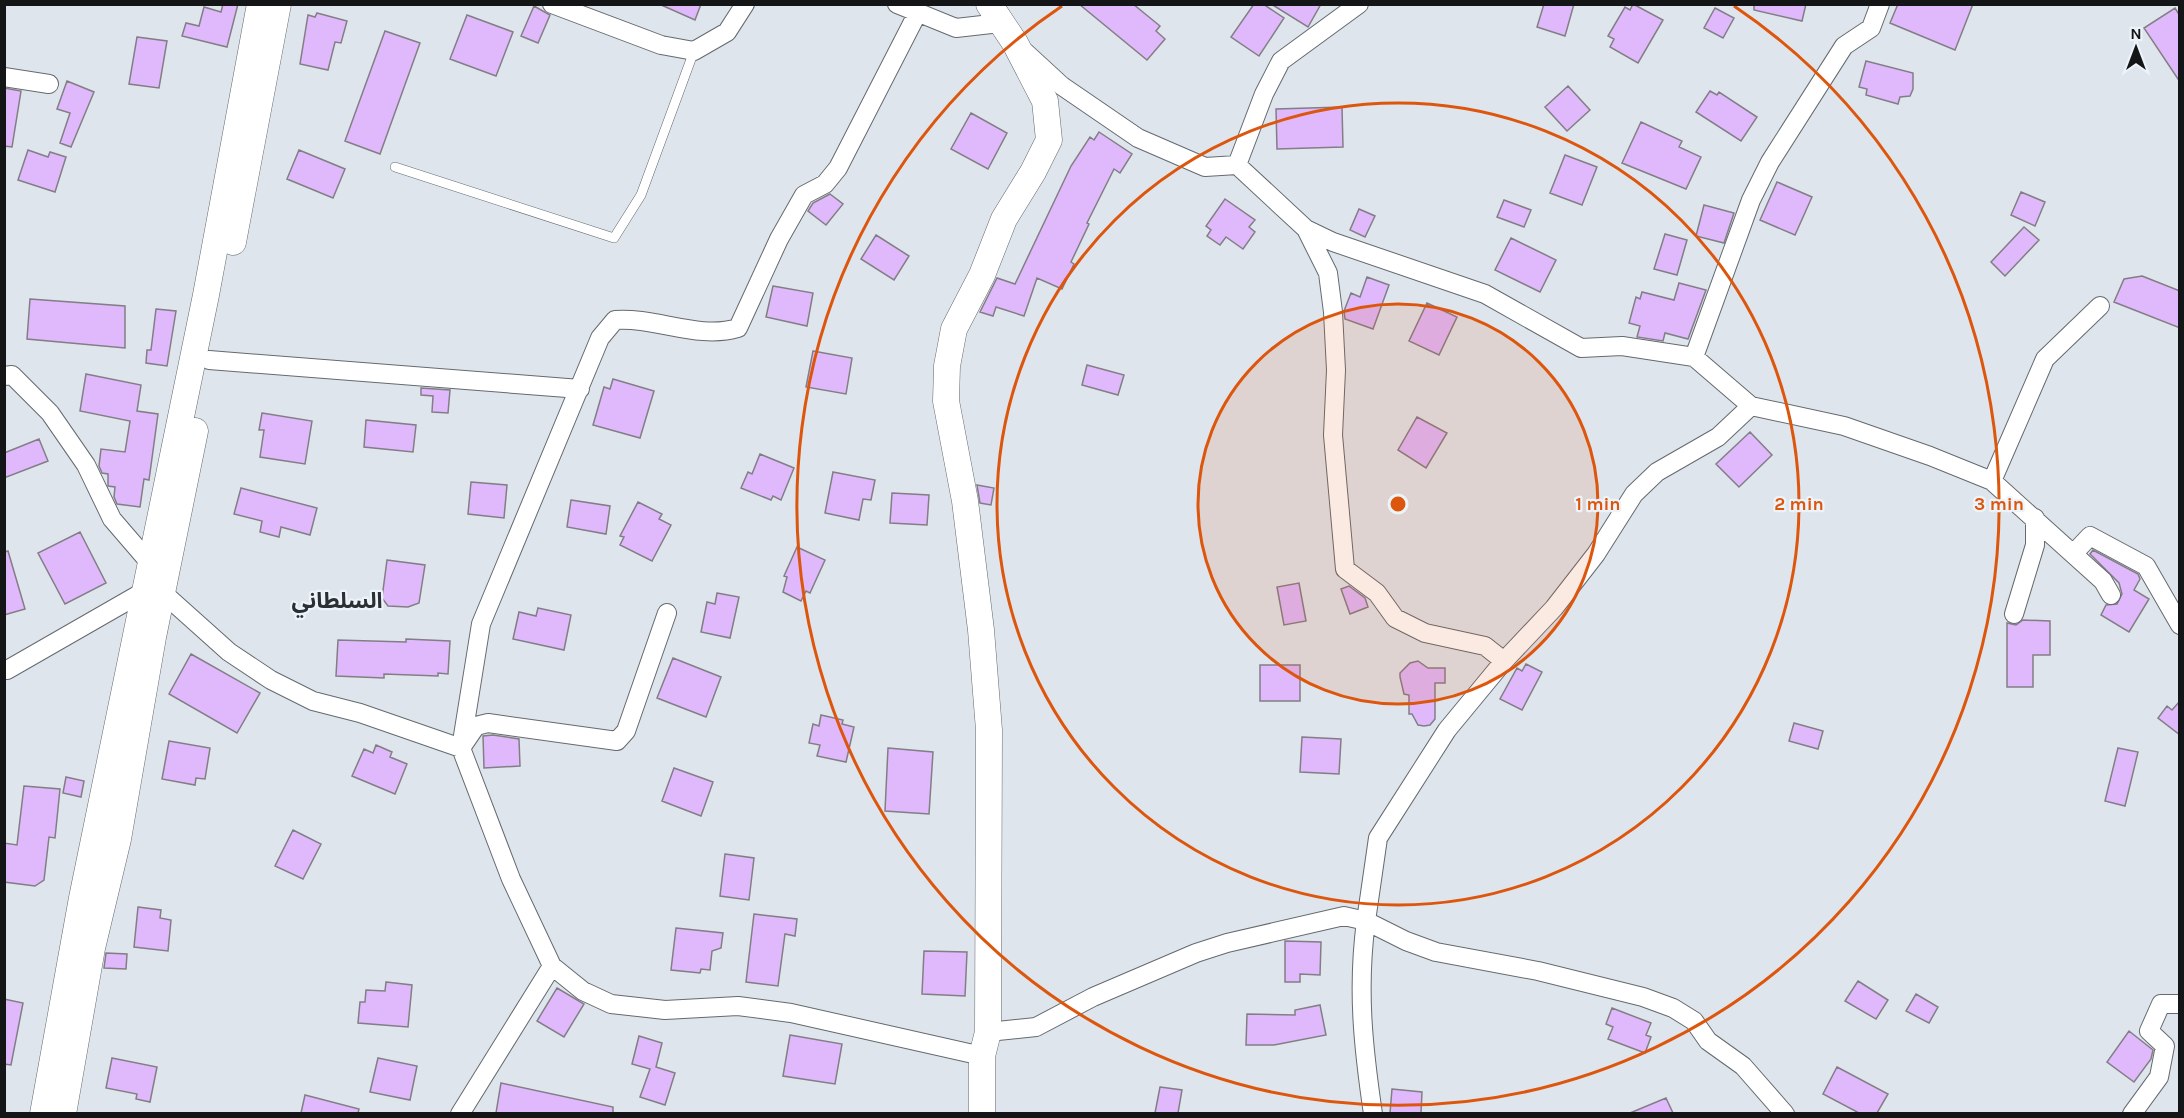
<svg xmlns="http://www.w3.org/2000/svg" width="2184" height="1118" font-family="Karla,'Noto Sans Arabic',sans-serif">
<rect width="100%" height="100%" fill="#dfe5ec"/>
<!-- building -->
<path fill="#e0b9fc" stroke="#827e85" stroke-width="1.5" d="M223,4H238L227,47L182,36L186,23L199,26L204,7L221,12Z
M659,4H701L695,20Z
M1079,4H1133L1160,26L1156,31L1165,39L1147,60Z
M1254,4H1263L1284,18L1259,56L1231,37Z
M1271,4H1321L1308,27Z
M1544,4H1574L1565,36L1537,27Z
M1633,4L1663,20L1638,63L1610,47L1614,39L1608,36L1625,7L1630,10Z
M1754,4H1806L1802,21L1754,10Z
M1898,4H1973L1955,50L1890,23Z
M534,6L550,15L538,43L521,36Z
M1715,8L1734,18L1723,38L1704,28Z
M2175,8L2180,16V82L2144,28Z
M317,13L347,21L341,43L335,42L328,70L300,64L308,15L315,17Z
M467,15L513,32L496,76L450,59Z
M385,31L420,43L380,154L345,141Z
M137,37L167,41L159,88L129,84Z
M1866,61L1913,73V89L1910,96L1900,97L1898,104L1866,95L1867,89L1859,87Z
M67,81L94,92L71,147L60,143L70,113L57,109Z
M1568,86L1590,110L1567,131L1545,107Z
M4,88L21,91L12,147L4,146Z
M1710,91L1717,95L1719,92L1757,117L1741,141L1696,112Z
M1342,107L1343,147L1277,149L1276,109Z
M971,113L1007,133L988,169L951,149Z
M1641,122L1682,141L1679,147L1701,157L1686,189L1622,163Z
M1099,132L1132,154L1120,173L1114,169L1087,223L1089,224L1071,262L1074,264L1062,289L1037,278L1024,316L996,307L993,316L980,312L997,278L1015,284L1071,166L1090,137L1094,140Z
M28,150L48,157L50,152L66,157L55,192L18,180Z
M299,150L345,169L333,198L287,179Z
M1565,155L1597,167L1582,205L1550,193Z
M1777,182L1812,197L1795,235L1760,220Z
M2021,192L2045,202L2035,226L2011,215Z
M830,194L843,204L826,225L808,211L813,203Z
M1225,199L1255,220L1249,227L1255,232L1243,249L1226,237L1220,245L1207,236L1211,230L1206,226Z
M1504,200L1531,210L1524,227L1497,217Z
M1704,205L1734,213L1724,243L1696,236Z
M1359,209L1375,216L1365,237L1350,230Z
M2024,227L2039,240L2005,276L1991,262Z
M1665,234L1687,240L1677,275L1654,269Z
M876,235L909,256L894,280L861,259Z
M1511,238L1556,260L1540,292L1495,270Z
M2142,276L2180,291V328L2114,302L2124,279Z
M1367,277L1389,285L1373,329L1345,319L1344,311L1351,293L1360,297Z
M1679,283L1706,290L1688,339L1665,333L1663,341L1637,337L1640,326L1629,323L1636,297L1640,299L1642,292L1674,300Z
M773,286L813,293L807,326L766,317Z
M30,299L125,306V348L27,339Z
M1427,303L1457,317L1439,355L1409,341Z
M156,309L176,311L167,366L146,363L147,350H151Z
M813,351L852,358L846,394L806,387Z
M1087,365L1124,375L1118,395L1082,385Z
M86,374L141,385L137,411L158,414L149,480L144,479L140,507L117,504L114,497L115,487L108,486V474L102,473L99,466L101,449L125,452L130,421L80,411Z
M613,379L654,391L640,438L593,425L604,387L610,389Z
M421,388L450,390L448,413L432,412L433,396L421,395Z
M262,413L312,421L305,464L260,457L264,430H259Z
M1417,417L1447,433L1426,468L1398,450Z
M366,420L416,425L413,452L364,447Z
M1750,432L1772,455L1739,487L1716,464Z
M39,439L48,461L4,478V453Z
M760,454L794,468L781,500L773,496L771,500L741,488L748,472L752,474Z
M833,472L875,480L871,500L863,499L859,520L825,513Z
M471,482L507,485L504,518L468,514Z
M977,485L994,488L991,505L980,503Z
M241,488L317,508L310,535L281,527L279,537L260,532L262,521L234,514Z
M892,493L929,495L927,525L890,523Z
M571,500L610,506L606,534L567,527Z
M638,502L662,514L659,519L671,525L652,561L620,545L624,537L620,536Z
M80,532L106,583L65,604L38,553Z
M797,547L825,560L810,593L806,591L801,601L783,592L787,577L784,576Z
M2093,550L2138,574L2140,579L2134,590L2149,599L2129,632L2101,615L2106,605L2117,604L2122,594L2119,583L2090,554Z
M8,551L25,609L4,615V552Z
M387,560L425,565L419,603L408,607L388,606L382,598Z
M1299,583L1306,621L1284,625L1277,587Z
M1349,586L1365,598L1368,607L1350,614L1341,589Z
M717,593L739,597L730,638L701,632L707,602L715,604Z
M538,608L571,615L564,650L513,639L519,612L536,616Z
M2023,620L2050,621V655H2033V687H2007V623L2016,625Z
M406,639L450,641L448,674L438,673V676L384,674V678L336,676L338,640L406,642Z
M191,654L260,693L237,733L169,694Z
M673,658L721,677L706,717L657,698Z
M1418,661L1428,668H1445V683H1435V719L1430,725L1424,726L1418,725L1412,714H1409V695L1404,694L1400,677V673L1410,663Z
M1526,664L1542,672L1522,710L1500,699L1517,668L1522,671Z
M1260,665H1300V701H1260Z
M2180,701V735L2158,718L2167,706L2172,710Z
M821,715L843,720L842,724L854,727L846,762L817,756L820,745L809,743L813,724L819,726Z
M1794,723L1823,731L1818,749L1789,741Z
M493,735L519,739L520,766L484,768L483,736Z
M1302,737L1341,739L1339,774L1300,772Z
M169,741L210,748L205,779L196,778L195,785L162,779Z
M376,745L392,752L390,757L407,764L395,794L352,776L364,749L373,753Z
M888,748L933,752L929,814L885,811Z
M2118,748L2138,752L2125,806L2105,801Z
M674,768L713,782L701,816L662,801Z
M66,777L84,781L81,797L63,793Z
M24,786L60,789L55,838L49,837L44,880L35,886L4,882V843L17,845Z
M293,830L321,844L303,879L275,866Z
M725,854L754,858L749,900L720,896Z
M138,907L161,910L160,918L171,920L168,951L134,947Z
M754,914L797,919L795,936L785,934L778,986L746,982Z
M676,928L723,933L721,948L712,951L710,970L701,969L700,973L671,970Z
M1285,941L1321,942L1320,975L1300,974V982H1285Z
M924,951L967,952L965,996L922,994Z
M106,953L127,954L126,969L104,968Z
M1858,981L1888,1000L1876,1019L1845,1001Z
M386,982L412,985L408,1027L358,1023L360,1002H365L366,990L385,991Z
M557,988L584,1004L564,1037L537,1021Z
M1916,994L1938,1007L1929,1023L1906,1011Z
M4,999L23,1003L11,1065L4,1064Z
M1320,1005L1326,1035L1274,1045H1246L1247,1014L1295,1015V1010Z
M1612,1008L1651,1023L1646,1035L1651,1037L1645,1053L1608,1039L1613,1027L1606,1024Z
M2129,1031L2153,1050L2151,1059L2134,1082L2107,1062Z
M790,1035L842,1044L835,1084L783,1076Z
M639,1036L662,1043L656,1067L675,1073L665,1105L640,1097L650,1069L632,1064Z
M112,1058L157,1067L150,1102L136,1099L137,1094L106,1088Z
M378,1058L417,1066L410,1100L370,1092Z
M1837,1067L1888,1094L1877,1113H1859L1823,1094Z
M501,1083L613,1107V1113H496Z
M1160,1087L1182,1090L1178,1113H1155Z
M1392,1089L1422,1092L1421,1113H1390Z
M305,1095L359,1109L358,1113H301Z
M1666,1098L1673,1113H1630Z"/>
<g fill="none" stroke-linecap="round" stroke-linejoin="round">
<!-- lane casing -->
<g stroke="#646a6f" stroke-width="10">
<path id="lane" d="M395,167L614,238L641,195L694,51"/>
</g>
<!-- street casing -->
<g stroke="#646a6f" stroke-width="20">
<path id="street" d="M552,4L661,45L694,51L727,32L745,4
M897,4L956,28L1000,23
M1359,4L1281,61L1264,94L1237,165L1306,229L1333,242L1485,294L1581,348L1622,346L1694,357L1751,200L1770,162L1844,46L1871,28L1880,4
M1025,52L1062,86L1138,138L1205,167L1237,165
M4,77L49,84
M1306,229L1328,273L1333,312L1336,370L1333,435L1345,569L1377,593L1395,618L1425,633L1485,646L1504,661L1554,608L1596,554L1634,494L1657,472L1718,437L1751,406L1694,357
M209,360L580,389
M4,376L12,375L50,413L86,465L112,519L149,562
M1751,406L1844,426L1930,456L1992,481L2045,359L2100,306
M1992,481L2103,581L2111,595
M2074,553L2090,536L2146,566L2180,625
M162,592L229,652L271,680L313,701L360,713L461,748L481,624L600,338L615,320C656,317 698,340 738,328L779,239L804,195L825,184L838,168L917,14
M667,613L626,731L617,741L488,723L476,726L461,748L511,879L552,966L583,991L611,1004L665,1010L738,1006L791,1013L982,1056
M2014,614L2035,545V518
M1504,661L1447,730L1378,838L1366,921L1406,941L1436,952L1538,971L1643,997L1673,1008L1694,1021L1708,1041L1743,1066L1785,1114
M7,670L143,592
M988,1032L1036,1027L1093,997L1196,953L1227,943L1344,916L1366,921C1357,989 1363,1046 1373,1114
M460,1114L552,966
M2132,1114L2159,1077L2165,1046L2149,1031L2161,1004H2180"/>
</g>
<!-- secondary casing -->
<g stroke="#646a6f" stroke-width="27">
<path id="secondary" d="M233,242L278,4
M43,1114L82,898L206,295L260,4
M63,1114L92,948L118,839L153,637L195,431
M982,1114V1056L988,1032L989,730L981,630L965,501L946,401L947,366L954,329L982,275L1004,219L1033,172L1049,140L1045,101L1015,43L989,4"/>
</g>
<!-- lane -->
<use href="#lane" stroke="#fff" stroke-width="9"/>
<!-- street -->
<use href="#street" stroke="#fff" stroke-width="18"/>
<!-- secondary -->
<use href="#secondary" stroke="#fff" stroke-width="26"/>
</g>
<!-- distance rings -->
<circle cx="1398" cy="504" r="200" fill="#dd560d" fill-opacity=".12"/>
<g fill="none" stroke="#dd560d" stroke-width="3">
<circle cx="1398" cy="504" r="200"/>
<circle cx="1398" cy="504" r="401"/>
<path d="M1734 6A601 601 0 1 1 1062 6"/>
</g>
<g text-anchor="middle" stroke-width="4.5" stroke-linejoin="round" paint-order="stroke">
<!-- district labels -->
<g font-size="22" font-weight="bold" fill="#2b3035" stroke="#ecf3f9">
<text x="337" y="608">السلطاني</text>
</g>
</g>
<circle cx="1398" cy="504" r="9" fill="#dd560d" stroke="#ecf3f9" stroke-width="3"/>
<g font-size="18" text-anchor="middle" font-weight="bold" fill="#dd560d" stroke="#ecf3f9" stroke-width="4.5" stroke-linejoin="round" paint-order="stroke">
<text x="1598" y="510">1 min</text>
<text x="1799" y="510">2 min</text>
<text x="1999" y="510">3 min</text>
</g>
<!-- border -->
<rect width="2184" height="1118" fill="none" stroke="#131517" stroke-width="12"/>
<!-- north arrow -->
<g transform="translate(2136 48)" stroke="#ecf3f9" stroke-width="4.5" paint-order="stroke">
<path d="M0-4.5L10 22L0 15L-10 22Z" fill="#131517"/>
<text y="-9" font-size="16" font-weight="bold" text-anchor="middle" fill="#131517">N</text>
</g>
</svg>
